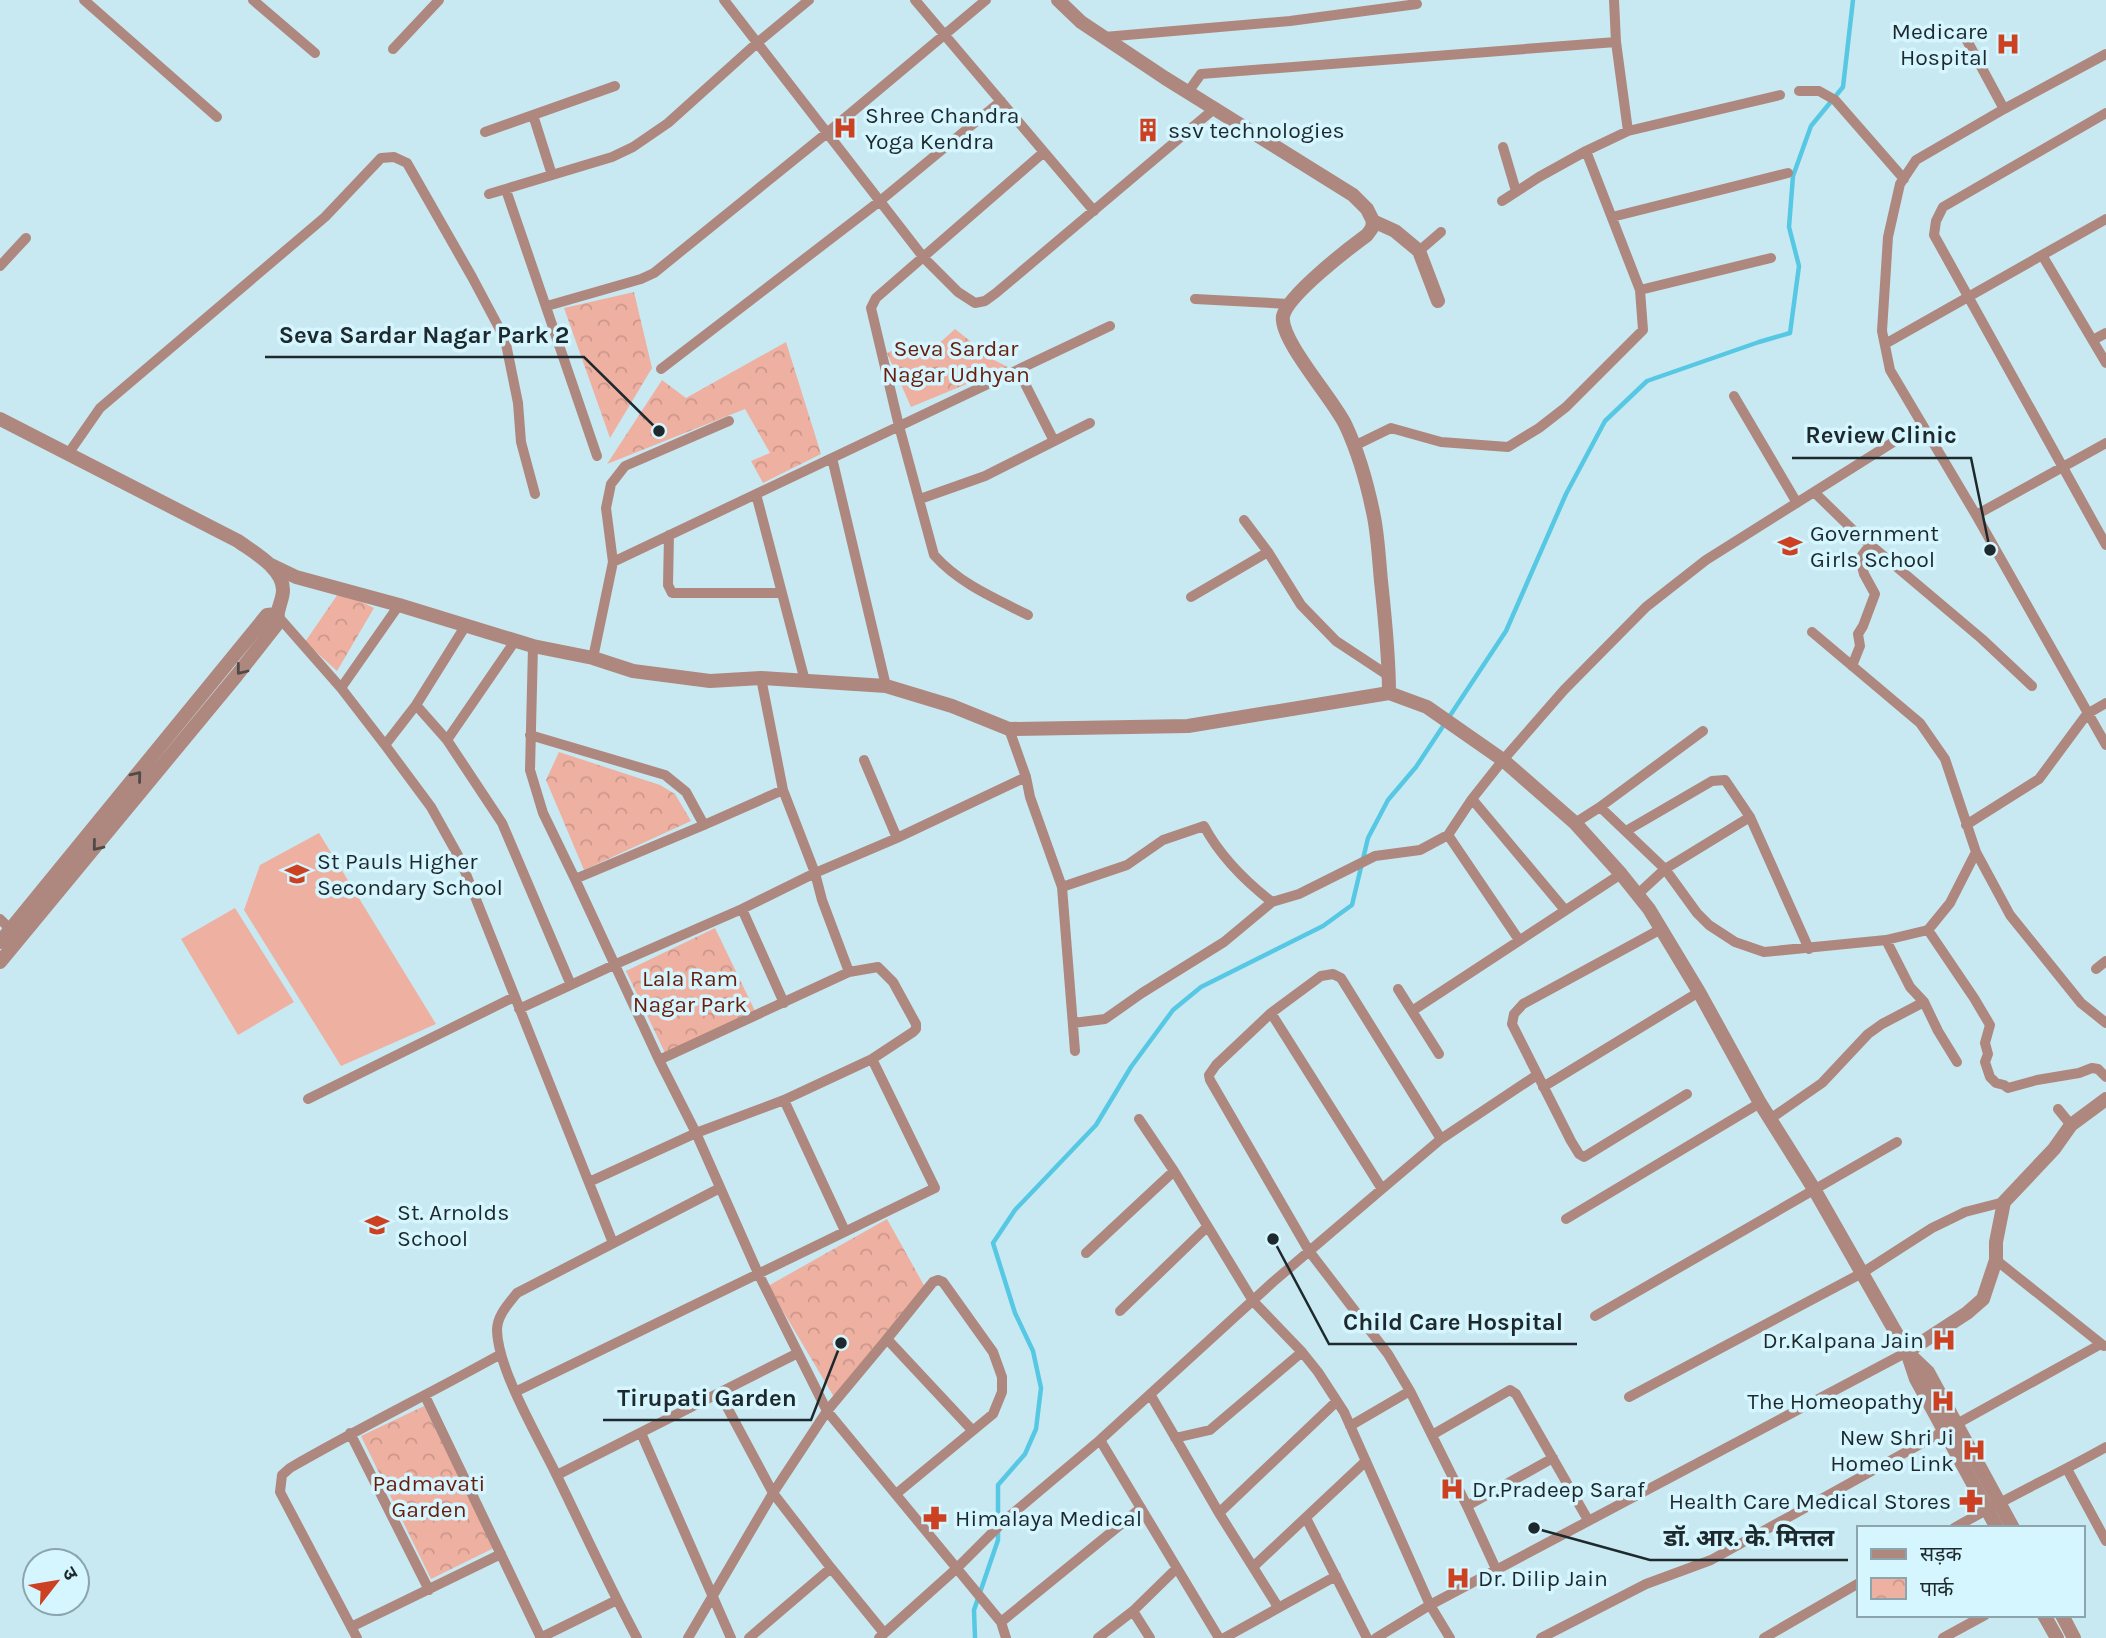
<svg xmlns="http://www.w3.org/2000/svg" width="2106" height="1638" font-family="Karla,'Noto Sans Devanagari',sans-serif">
<defs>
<pattern id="park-crowns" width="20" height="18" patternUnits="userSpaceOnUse" patternTransform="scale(1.75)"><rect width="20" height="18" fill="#eeb0a1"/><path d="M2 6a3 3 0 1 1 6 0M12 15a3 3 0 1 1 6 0" fill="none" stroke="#cc978b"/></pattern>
</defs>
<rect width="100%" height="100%" fill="#c9e9f2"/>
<!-- park -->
<path fill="url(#park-crowns)" d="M634,292L652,368L610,438L564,308Z
M955,329L994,360L1008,367L911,407L887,353L907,343L922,359Z
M786,342L821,454L763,483L751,461L770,453L745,409L607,464L662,380L686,398Z
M340,591L374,608L337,671L305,642Z
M559,752L660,785L675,794L691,821L584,870L546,780Z
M715,928L755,1011L665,1053L626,971Z
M887,1219L926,1289L834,1397L768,1286Z
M424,1406L494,1548L431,1579L361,1436Z"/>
<!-- pitch -->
<path fill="#eeb0a1" d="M319,833L436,1024L341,1066L244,910L260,865Z
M235,908L294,1002L238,1035L181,939Z"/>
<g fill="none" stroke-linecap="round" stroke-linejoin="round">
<!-- stream -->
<path stroke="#57c8e3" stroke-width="4.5" d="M975,1638L974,1610L998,1540V1485L1025,1454L1036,1429L1041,1388L1033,1351L1015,1313L993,1243L1015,1210L1096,1125L1131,1067L1173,1010L1201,987L1323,926L1352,905L1368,838L1388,800L1416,767L1506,631L1566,494L1605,421L1647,381L1759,342L1790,333L1799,266L1789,227L1793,176L1811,126L1843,87L1853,0"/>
<!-- minor -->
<path stroke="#ae887f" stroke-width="10" d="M84,0L217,117
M253,0L315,53
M724,0L924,258L958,292L975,303L985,301L996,293L1214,109
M915,0L1094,211
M1614,0L1616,42L1628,131
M1964,35L2004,109
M1104,37L1290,21L1417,4
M393,49L439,0
M2106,54L2004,109L1916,160L1900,184L1888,237L1882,331L1890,370L1976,515L2106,745
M1799,91H1819L1835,100L1904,179
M1188,92L1201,74L1616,42
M2106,113L1943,207L1936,221L1934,235L2106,545
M533,115L552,175
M485,132L615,86
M1503,147L1516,191
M1586,151L1640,290L1771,258
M506,190L597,456
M489,194L612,157L633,147L668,123L757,43L809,0
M1502,201L1539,177L1586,151L1628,131L1780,95
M1612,217L1788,173
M1419,251L1441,232
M2042,255L2106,363
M0,266L26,238
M1195,299L1289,304
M547,306L641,279L654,273L827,133L986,0
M2093,340L2106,333
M1885,344L2106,219
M661,369L880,201L1001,101
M1018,370L1054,441
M1734,396L1797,503
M1354,446L1391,428L1441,442L1508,447L1539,428L1566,407L1643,330L1640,290
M68,454L100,408L325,217L381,158L394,157L407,163L472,277L505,339L518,403L521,442L535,494
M832,458L886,686
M1814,492L1854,531L1982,639L2032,686
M756,494L805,681
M920,499L985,476L1090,423
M1976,515L2106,443
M1244,520L1268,552L1301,605L1336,641L1389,676
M669,535L668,585L672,593H782
M613,562L606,508L611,484L625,466L729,421
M1191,597L1268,552
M276,614L341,688L385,745L431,807L460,859L613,1243
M1028,615C994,598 960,584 934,555L899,426L871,308L876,298L1044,152
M1812,632L1920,723L1945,759L1976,852L2010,915L2081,1003L2106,1023
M515,641L447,740L502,823L571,985
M533,646L530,770L543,813L575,879L659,1060L696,1133L758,1273L827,1411L1001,1622L1006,1638
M593,658L613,562L1110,326
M1852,666L1860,646L1858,634L1863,626L1875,594L1864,574L1860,558L1870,545
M761,678L783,790L815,873L822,900L849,972
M341,688L399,605
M416,705L447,740
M1009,729L1026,777L1030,797L1062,887L1075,1051
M530,735L665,775L686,792L704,825
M385,745L416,705L466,625
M864,760L897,838
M1472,799L1565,910
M1600,807L1665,869L1697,913L1709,925L1735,942L1764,952L1886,940L1928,930L1950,903L1976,852
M1575,823L1600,807L1703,731
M1966,825L2039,779L2087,714L2106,703
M1626,831L1712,781L1725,780L1750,817L1809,949
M1448,835L1519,940
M575,879L704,825L783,790
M1062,887L1127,865L1163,840L1204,826C1220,856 1245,881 1272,902L1224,942L1142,993L1105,1019L1073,1023
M1638,894L1665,869L1750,817
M1272,902L1299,894L1375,856L1420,850L1448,835L1472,799L1503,760L1564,690L1646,607L1706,560L1922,424
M742,909L784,1003
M0,919L11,930
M1661,929L1523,1004L1514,1014L1512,1024L1571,1141L1579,1154L1584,1157L1687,1094
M1928,930L1974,998L1990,1025L1985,1043L1988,1054L1985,1062L1990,1077L1996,1083L2004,1085L2008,1088L2037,1080L2079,1073L2092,1068L2098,1069L2106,1077
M1886,940L1910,987L1924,1002L1938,1031L1957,1062
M2096,969L2106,961
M1398,989L1439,1054
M519,1009L616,964L742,909L815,873L897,838L1026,777
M1412,1011L1621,874
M1271,1013L1382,1189
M1543,1087L1699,992
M308,1099L514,997
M784,1100L845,1231
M2058,1109L2071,1125
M1139,1119L1174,1171L1253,1301L1302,1352L1318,1372L1344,1412L1430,1605L1450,1638
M1770,1119L1822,1083L1868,1034L1882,1024L1924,1002
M1441,1139L1341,978L1333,974L1321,976L1271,1013L1216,1065L1209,1075L1210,1080L1309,1251L1388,1354L1410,1391L1467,1506L1496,1569
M589,1182L696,1133L784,1100L872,1059L913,1032L916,1029V1024L893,982L878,967L849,972L659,1060
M1566,1219L1760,1103
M1086,1253L1174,1171
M1996,1260L2104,1346
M1120,1311L1207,1227
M1595,1316L1897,1142
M515,1392L935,1188L872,1059
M720,1394L773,1493L831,1568L884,1633
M1150,1394L1219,1513L1278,1607
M425,1396L541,1638
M1629,1397L1862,1273L1932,1228L1965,1212L2004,1202
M1350,1426L1410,1391
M350,1433L429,1590
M641,1433L731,1638
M1432,1435L1510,1390L1516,1394L1588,1520
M1175,1438L1210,1430L1302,1352
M1100,1440L1219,1638
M2067,1469L2106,1541
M557,1475L798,1353
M896,1494L993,1414L1002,1392V1377L993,1352L943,1282L938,1280L933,1282L887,1339L972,1430
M1467,1506L1553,1458
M1219,1513L1337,1401
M1306,1518L1367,1638
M1954,1528C2004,1499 2056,1475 2106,1447
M1253,1567L1366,1461
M1133,1611L1150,1638
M1001,1622L1141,1508
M351,1627L501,1554
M357,1638L280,1492L282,1475L290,1468C359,1428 431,1393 501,1354
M540,1638L617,1600
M637,1638C608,1584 583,1529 556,1474C538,1437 498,1370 497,1330C497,1316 508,1304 517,1293L720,1188
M688,1638L773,1493L827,1411L887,1339
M749,1638L831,1568
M879,1638L956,1569L1005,1520L1100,1440L1273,1282L1382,1189L1441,1139L1537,1075
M1098,1638L1133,1611L1177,1568
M1224,1638L1336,1576
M1376,1638L1430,1605L1907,1352
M1541,1638L1646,1584L1711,1560L2101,1344
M1764,1638L1859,1583
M1943,1638L1985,1615"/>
<!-- tertiary -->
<path stroke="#ae887f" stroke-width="14" d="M1058,0L1081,22L1165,78L1353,195L1367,209L1373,221L1395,231L1419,251L1438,301
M1373,221L1372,228L1367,235C1348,249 1288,295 1283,316C1279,340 1335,401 1346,426C1359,454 1368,487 1374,517C1378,538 1379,560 1381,581C1385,618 1389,655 1389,693
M0,419L238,541C253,552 283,568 283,590C283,602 275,610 278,623L237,675L0,962
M269,564L296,577L399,605L533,646L593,658L633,671L710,681L761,678L886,686L952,706L1009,729L1188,726L1389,693L1427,707L1503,760L1575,823L1621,874L1649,909L1699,992L1760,1103L1814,1189L1907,1352L1916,1379L1997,1528
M0,942L267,615L276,614
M1907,1352L1967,1313L1983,1299L1996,1260V1242L2004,1202L2054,1149L2071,1125L2106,1099
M1908,1353L1928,1372L2013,1528
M2044,1615L2057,1638
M2062,1615L2074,1638"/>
</g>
<!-- one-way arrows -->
<defs><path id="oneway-chevron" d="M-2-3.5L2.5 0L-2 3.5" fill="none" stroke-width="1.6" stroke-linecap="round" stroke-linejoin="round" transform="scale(1.75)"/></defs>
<g stroke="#504a49">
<use href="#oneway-chevron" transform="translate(241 670) rotate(128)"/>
<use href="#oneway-chevron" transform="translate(137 776) rotate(-51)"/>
<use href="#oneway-chevron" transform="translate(97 846) rotate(129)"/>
</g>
<!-- icons -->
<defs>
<g id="hospital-bare" transform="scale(1.89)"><path d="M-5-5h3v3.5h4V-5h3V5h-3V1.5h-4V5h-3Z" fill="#cc4122" stroke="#d6f6ff" stroke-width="2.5" paint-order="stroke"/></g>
<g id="building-bare" transform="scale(1.89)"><path d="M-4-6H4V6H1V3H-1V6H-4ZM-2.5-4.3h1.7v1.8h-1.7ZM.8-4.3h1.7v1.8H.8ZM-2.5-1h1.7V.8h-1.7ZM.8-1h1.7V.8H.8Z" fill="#cc4122" stroke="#d6f6ff" stroke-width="2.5" paint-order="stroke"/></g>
<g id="school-bare" transform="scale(1.89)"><path d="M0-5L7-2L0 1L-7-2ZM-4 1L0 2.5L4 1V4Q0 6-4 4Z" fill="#cc4122" stroke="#d6f6ff" stroke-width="2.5" paint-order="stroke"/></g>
<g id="pharmacy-bare" transform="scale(1.89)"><path d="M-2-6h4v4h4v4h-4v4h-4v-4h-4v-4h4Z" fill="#cc4122" stroke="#d6f6ff" stroke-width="2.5" paint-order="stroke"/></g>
</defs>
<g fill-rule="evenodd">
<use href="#hospital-bare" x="2008" y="44"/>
<use href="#hospital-bare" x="845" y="128"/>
<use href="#building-bare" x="1148" y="130"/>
<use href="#school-bare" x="1790" y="546"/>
<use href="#school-bare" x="297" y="874"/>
<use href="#school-bare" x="377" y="1225"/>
<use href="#hospital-bare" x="1944" y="1340"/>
<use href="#hospital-bare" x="1943" y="1401"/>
<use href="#hospital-bare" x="1974" y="1450"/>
<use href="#hospital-bare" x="1452" y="1489"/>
<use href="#pharmacy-bare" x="1971" y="1501"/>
<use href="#pharmacy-bare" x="935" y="1518"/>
<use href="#hospital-bare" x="1458" y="1578"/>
</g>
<g text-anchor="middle" stroke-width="7" stroke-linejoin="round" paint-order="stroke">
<!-- poi labels -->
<g font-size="23" fill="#1d292c" stroke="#d6f6ff" text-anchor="start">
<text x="1988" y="39" text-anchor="end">Medicare<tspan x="1988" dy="26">Hospital</tspan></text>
<text x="865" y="123">Shree Chandra<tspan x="865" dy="26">Yoga Kendra</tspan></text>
<text x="1168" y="138">ssv technologies</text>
<text x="1810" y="541">Government<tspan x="1810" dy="26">Girls School</tspan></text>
<text x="317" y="869">St Pauls Higher<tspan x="317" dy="26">Secondary School</tspan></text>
<text x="397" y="1220">St. Arnolds<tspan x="397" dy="26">School</tspan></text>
<text x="1924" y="1348" text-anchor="end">Dr.Kalpana Jain</text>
<text x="1923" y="1409" text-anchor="end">The Homeopathy</text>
<text x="1954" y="1445" text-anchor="end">New Shri Ji<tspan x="1954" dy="26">Homeo Link</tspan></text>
<text x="1472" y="1497">Dr.Pradeep Saraf</text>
<text x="1951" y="1509" text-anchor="end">Health Care Medical Stores</text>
<text x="955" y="1526">Himalaya Medical</text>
<text x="1478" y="1586">Dr. Dilip Jain</text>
</g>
<!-- park labels -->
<g font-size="23" fill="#691e0d" stroke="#d6f6ff">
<text x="956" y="356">Seva Sardar<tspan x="956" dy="26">Nagar Udhyan</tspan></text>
<text x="690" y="986">Lala Ram<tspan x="690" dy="26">Nagar Park</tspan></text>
<text x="429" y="1491">Padmavati<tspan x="429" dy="26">Garden</tspan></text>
</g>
</g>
<!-- callouts -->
<path fill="none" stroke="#1d292c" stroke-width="2.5" d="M659 431L584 357H265M1990 550L1971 458H1792M1273 1239L1329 1344H1577M841 1343L811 1420H603M1534 1528L1650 1560H1848"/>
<g fill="#1d292c" stroke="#d6f6ff" stroke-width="2.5">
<circle cx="659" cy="431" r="7"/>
<circle cx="1990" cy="550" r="7"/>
<circle cx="1273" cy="1239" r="7"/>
<circle cx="841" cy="1343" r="7"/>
<circle cx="1534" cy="1528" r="7"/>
</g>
<g font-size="24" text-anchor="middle" font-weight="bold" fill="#1d292c" stroke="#d6f6ff" stroke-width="7" stroke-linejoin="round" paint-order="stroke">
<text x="424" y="343">Seva Sardar Nagar Park 2</text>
<text x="1881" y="443">Review Clinic</text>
<text x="1453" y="1330">Child Care Hospital</text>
<text x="707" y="1406">Tirupati Garden</text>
<text x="1749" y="1546">डॉ. आर. के. मित्तल</text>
</g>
<!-- legend -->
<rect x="1857" y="1526" width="228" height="91" fill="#d6f6ff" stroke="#8ca4ab" stroke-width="2"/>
<rect x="1871" y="1549" width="35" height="10" fill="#ae887f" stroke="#8ca4ab" stroke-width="2"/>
<text x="1920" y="1561" font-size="21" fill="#1d292c">सड़क</text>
<rect x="1871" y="1578" width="35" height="21" fill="url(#park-crowns)" stroke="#8ca4ab" stroke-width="2"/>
<text x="1920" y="1596" font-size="21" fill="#1d292c">पार्क</text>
<!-- north arrow -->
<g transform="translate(56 1582) rotate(59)"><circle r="33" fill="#d6f6ff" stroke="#8ca4ab" stroke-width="2"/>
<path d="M0-5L12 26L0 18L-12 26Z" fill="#cc4122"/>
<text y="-10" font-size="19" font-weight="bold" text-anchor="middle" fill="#1d292c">उ</text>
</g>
</svg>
